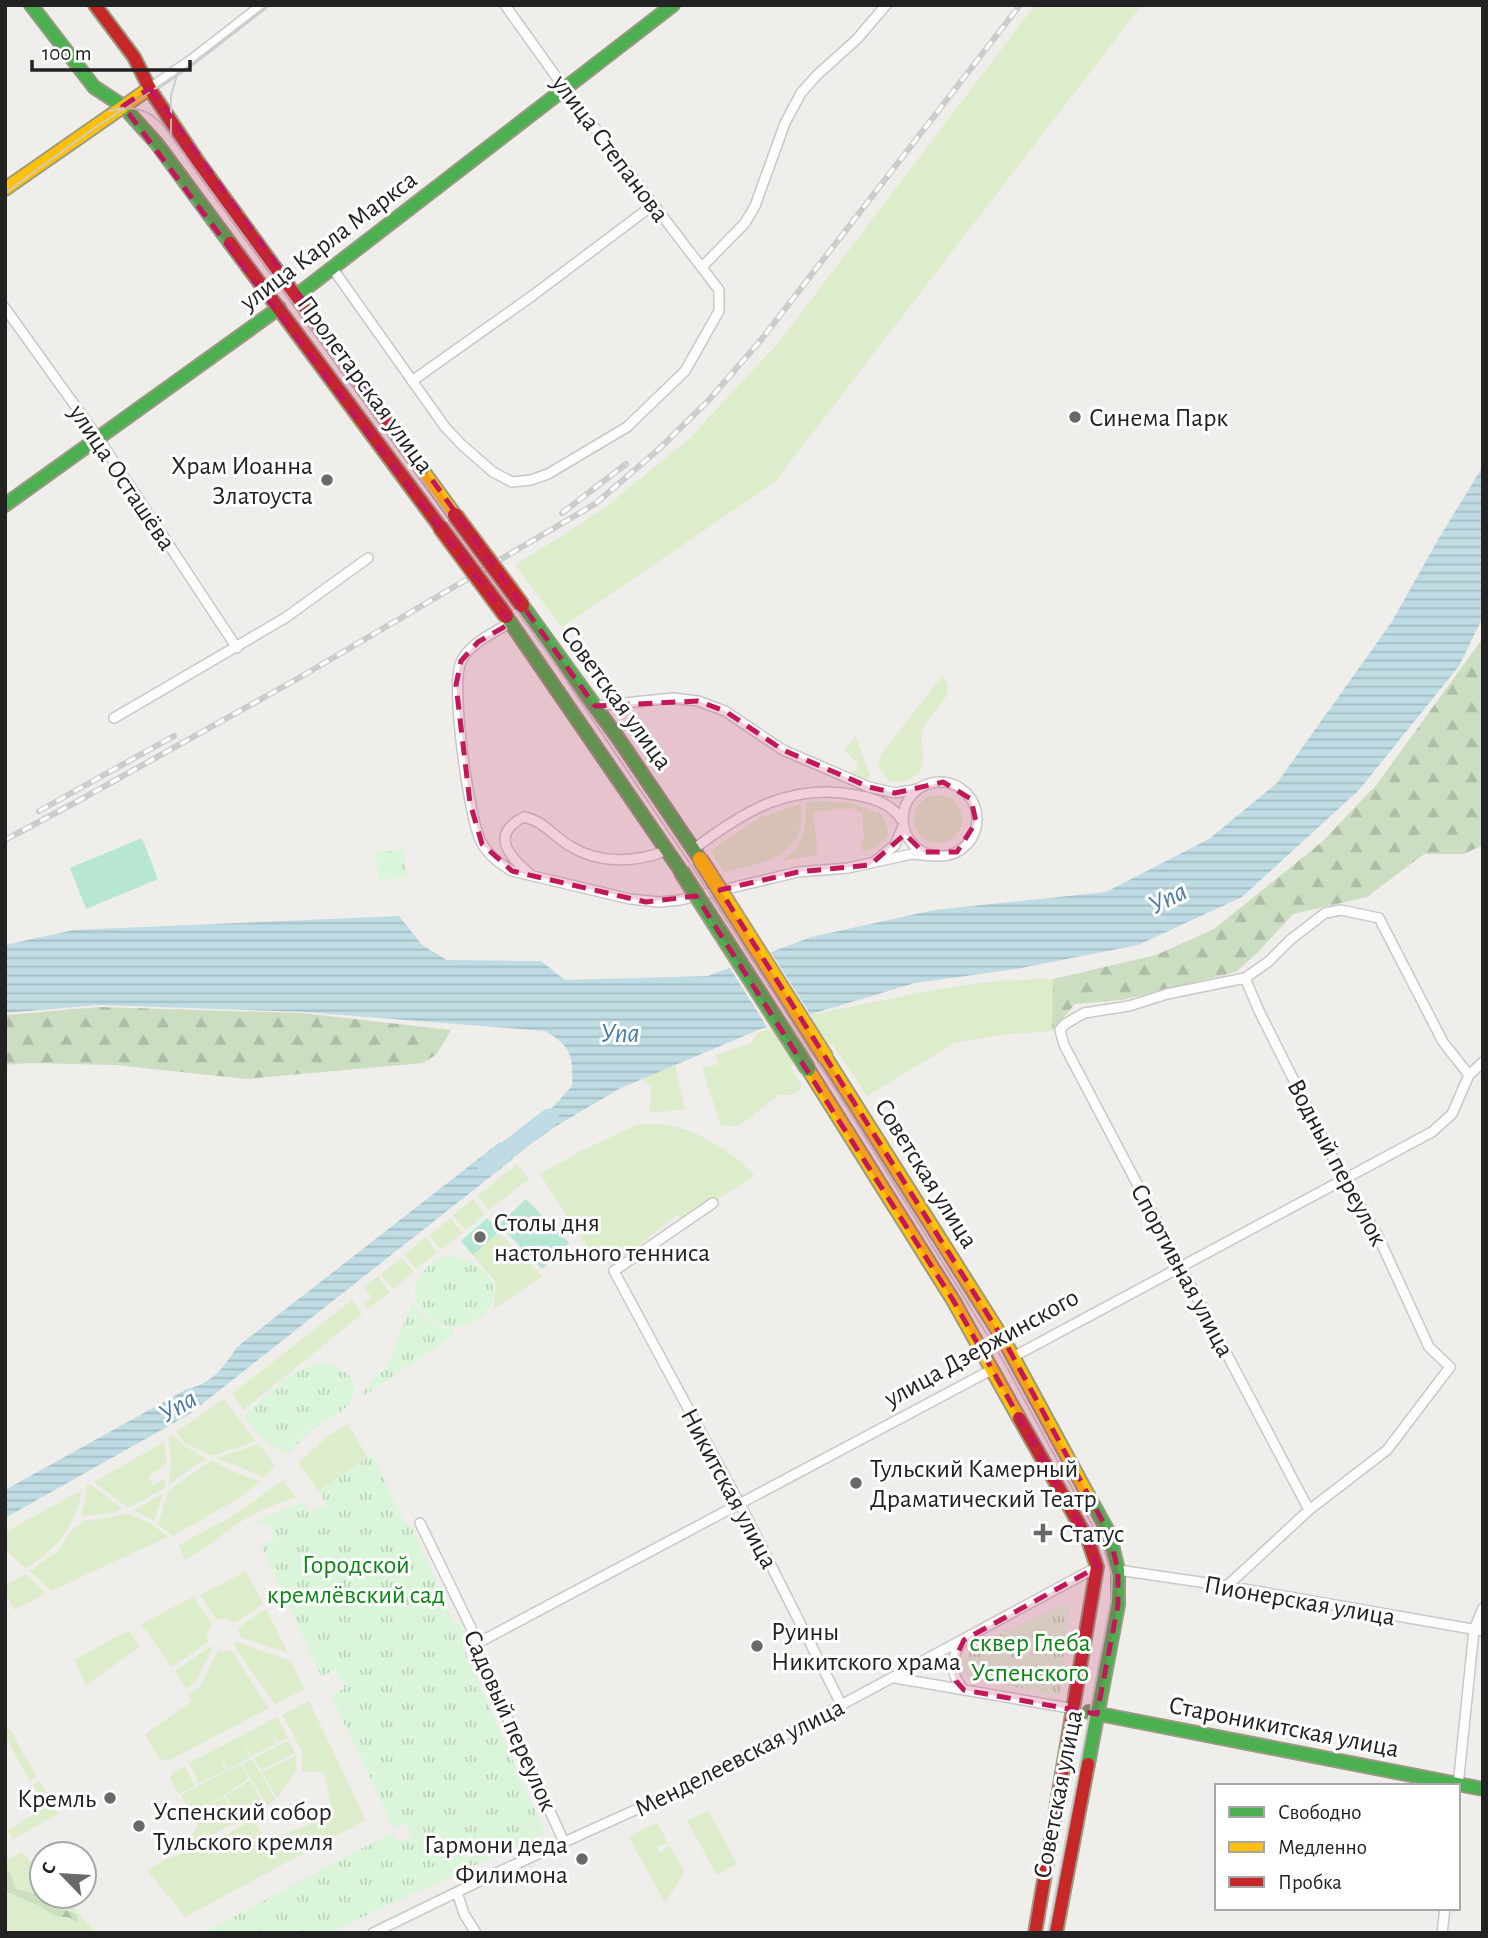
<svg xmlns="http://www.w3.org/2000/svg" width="1488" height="1938" font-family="'Alegreya Sans',sans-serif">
<defs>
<pattern id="forest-firs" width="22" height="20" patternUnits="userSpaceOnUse" patternTransform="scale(1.75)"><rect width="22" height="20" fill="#cbdec1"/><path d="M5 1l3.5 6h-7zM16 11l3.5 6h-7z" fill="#aebea6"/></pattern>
<pattern id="park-tufts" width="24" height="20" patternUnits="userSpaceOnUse" patternTransform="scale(1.75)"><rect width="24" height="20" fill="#daf5da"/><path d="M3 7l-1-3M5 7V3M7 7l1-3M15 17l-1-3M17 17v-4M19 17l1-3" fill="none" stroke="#bbd2bb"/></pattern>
<pattern id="water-rules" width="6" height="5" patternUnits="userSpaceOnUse" patternTransform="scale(1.75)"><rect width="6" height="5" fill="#bfdbe3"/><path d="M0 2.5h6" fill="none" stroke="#a4bcc2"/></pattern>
</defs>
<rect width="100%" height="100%" fill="#f0eeeb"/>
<!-- grass -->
<path fill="#ddeccb" d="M1035,5H1142L774,483L562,627L515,565L602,510L689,439L779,342Z
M942,676C959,693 935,708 926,723C917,737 924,747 923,761C922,777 902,786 889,781L878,767L882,753Z
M856,736L870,776L866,779L850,773L856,770L857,762L844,751Z
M914 819a24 24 0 1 1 48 0a24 24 0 1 1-48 0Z
M818,801L850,803L882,814L888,830L887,837L873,848L863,851L861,845L864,840L862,813L852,808L813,812L818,855L783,860C805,843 806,829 806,803Z
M801,804C801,811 803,819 801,826C794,860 751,865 724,872L711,851L713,849L759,818Z
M1053,979L1052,1031L999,1035L954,1043L867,1096L832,1044L790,1067L801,1084V1089L793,1095H779L739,1126H721L702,1068L719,1064L715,1055L751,1043L757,1033L814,1014L945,988L1004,980Z
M675,1065L685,1109L649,1113L652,1088L641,1077Z
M638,1124C649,1125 661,1123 671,1126C702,1132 734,1153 755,1176L682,1221L677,1215L612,1266L593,1257L540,1174L579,1152Z
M517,1164L529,1179L489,1210L477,1196Z
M473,1199L485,1214L466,1230L453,1215Z
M451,1218L462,1233L441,1250L429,1235Z
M499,1232L542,1276L493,1310L496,1290L494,1280L473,1255Z
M426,1237L437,1252L416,1269L404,1255Z
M402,1257L414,1272L393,1289L381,1274Z
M378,1276L390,1292L368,1309L364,1304L372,1298L364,1287Z
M352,1300L362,1314L244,1410L232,1394Z
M224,1399L256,1441L212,1456L185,1443L176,1432Z
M348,1424L368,1458L319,1491L298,1463L327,1437Z
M173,1435L183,1445L207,1459L191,1468L169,1485L171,1458L168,1439Z
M164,1442L167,1464L148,1477L153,1485L166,1478L164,1489L128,1508L94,1482Z
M259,1444L275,1466L264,1477L216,1458Z
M212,1460L233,1472L261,1481L239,1498L173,1536L158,1524L169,1490Z
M283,1480L296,1497C278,1504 261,1509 245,1519C224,1532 207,1548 185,1560L179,1545L231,1517Z
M90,1484L122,1509L113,1513L83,1516L81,1513L86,1499V1486Z
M82,1490C76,1526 57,1549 26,1568L5,1550V1532Z
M163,1494L154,1521L133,1510Z
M127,1513L152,1524L168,1537L51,1591L30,1571L58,1551L74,1527L84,1521L112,1517Z
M246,1571L263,1604L235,1623L225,1618L217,1620L200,1595Z
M26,1574L46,1594L14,1610L5,1593V1585Z
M193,1597L212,1623L207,1634L208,1642L172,1667L141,1624Z
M266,1609L288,1653L240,1637L238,1628Z
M129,1630L140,1647L86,1685L74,1660Z
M237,1642L291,1661L304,1689L275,1705L234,1646Z
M211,1646L213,1648L195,1683L186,1689L175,1671Z
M230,1649L269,1708L170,1760L167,1759L161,1761L145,1734L192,1701L188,1694L200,1687L218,1650L224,1652Z
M309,1701L366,1820L185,1917L148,1871L163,1861L219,1839L254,1819L265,1842L333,1815L324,1772H302V1751L282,1715Z
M277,1717L288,1738L278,1743L270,1730L276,1744L252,1756L240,1739L251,1757L228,1769L218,1752L226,1770L199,1783L189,1763Z
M10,1729L37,1777L30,1781L7,1740L5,1741V1731Z
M289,1740L295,1753L261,1770L254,1758Z
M297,1755L296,1772L277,1798L262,1772Z
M252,1759L276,1800L267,1805L242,1764Z
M240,1764L249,1778L193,1817L181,1795Z
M185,1766L195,1786L178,1794L170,1778L174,1771Z
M250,1780L265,1806L239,1821L226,1796Z
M40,1781L58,1814L13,1839L8,1830L33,1815L32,1812L44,1805L33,1785Z
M224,1797L237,1822L191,1845L188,1838L198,1827L193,1818Z
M708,1810L737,1864L717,1875L687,1821Z
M657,1822L668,1843L657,1847L659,1853L670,1846L685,1872L665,1903L629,1837Z
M22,1852L42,1873V1896H63L96,1933H5V1861Z"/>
<!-- forest -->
<path fill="url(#forest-firs)" d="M1483,638V845L1464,854H1424L1367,897L1293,914L1257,953L1236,972L1122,1000L1075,1004L1052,1031L1053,979L1156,955L1214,929L1323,841L1377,784Z
M99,1007L302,1013L451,1030L437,1054L423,1063L246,1079L115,1065L29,1063L5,1065V1015Z
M5,1872L10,1873L16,1889L35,1894L39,1878L42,1881V1896H49L48,1898L62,1909L76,1914L78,1922L68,1917H58L35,1904L5,1891Z"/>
<!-- park -->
<path fill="url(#park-tufts)" d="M403,849L407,877L379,881L375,853Z
M446,1256C461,1257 469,1260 481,1269C519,1300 463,1351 425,1314C402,1291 422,1265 446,1256Z
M412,1303L428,1321L453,1331L454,1335L362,1397L364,1391L388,1364Z
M324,1363C350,1368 366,1388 343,1410C335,1417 323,1421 315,1428C305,1436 296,1446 287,1455L262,1438L244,1416C263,1399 298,1363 324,1363Z
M372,1455L406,1525L410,1523L455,1625L461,1622L469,1641L462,1645L545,1833L328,1933H203L393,1832L394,1838L400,1841H406L410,1836V1829L406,1825L400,1824L394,1829L331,1695L345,1688L336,1670L321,1676L261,1545L271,1541C275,1535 274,1528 267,1524L259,1523V1520L303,1502L309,1513L326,1505L319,1491Z
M1070,1602L1060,1696L969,1678L961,1669L963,1661L973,1646Z"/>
<!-- pitch -->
<path fill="#b7e6d2" d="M142,838L158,879L86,909L70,868Z
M526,1199L569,1243L542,1269L499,1225Z
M487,1218L499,1232L473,1255L461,1241Z"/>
<!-- water -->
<path fill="url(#water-rules)" d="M1483,466V617L1459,666L1359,790L1242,897L1138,945L1016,969L915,983L758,1030L621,1088L561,1123L535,1141L525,1128L553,1107L572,1086C573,1056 572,1047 545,1031L304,1012L99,1005L5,1013V945L73,930L399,916L422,945L447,960L541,961L565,980L708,976L811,937L934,910L1106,892L1209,839L1277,783L1391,623L1439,538Z
M500,1142L513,1159L188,1415L5,1518V1490L187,1389C212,1384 224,1367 237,1347Z"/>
<!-- pier -->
<path fill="#f0eeeb" d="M769,949L812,1017L769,1030L728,965Z"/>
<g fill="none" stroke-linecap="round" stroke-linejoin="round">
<!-- river -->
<path stroke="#bfdbe3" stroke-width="19" d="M487,1166L549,1118"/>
<!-- street casing -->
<g stroke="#c9c8c7" stroke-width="12">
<path id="street" d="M150,88L191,60L262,5
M702,267L745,223L755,206L785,123L801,93L817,75L857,39L886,5
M333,269L445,427L462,445L493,472L512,482L531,480L548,474L627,427L685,371L719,311V290L565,89L505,5
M5,308L99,439L237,648
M412,381L532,296L653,205
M511,622C494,633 469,643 461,662C450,685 469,818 481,842C488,855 500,864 512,871L630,899L659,902L680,900L798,872L848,868L912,854L934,856
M595,706L673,698L698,701L725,711L783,750L869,787L895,793L918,789
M114,718L285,618L368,558
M903 819a37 37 0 1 1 74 0a37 37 0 1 1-74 0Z
M694,849C744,811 791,782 856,795C874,798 892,804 902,820
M874,862L895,845L903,826
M530,874C508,856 490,834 524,817C544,821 553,836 570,846C599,864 637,863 667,850
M713,1203L614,1271L743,1510L842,1706
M1013,1357L1432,1132L1452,1114L1469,1075L1483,1062
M1309,1510L1064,1045L1060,1030L1065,1024L1084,1013L1129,1006L1167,994L1245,978L1268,962L1290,940L1325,913L1341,910L1379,918L1443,1042L1469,1075
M420,1523L473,1632L474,1645L564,1842
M1118,1570L1227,1586L1483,1631
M1227,1586L1309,1510L1387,1450L1450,1367L1429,1347L1377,1234L1340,1172L1259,1011L1245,978
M963,1641C949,1658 950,1674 964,1690
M474,1645L993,1369
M895,1678L1075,1709
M1458,1786L1474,1630L1483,1608
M457,1892L464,1914L476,1933
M373,1933L494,1874L657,1800L806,1724L1097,1567
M1442,1933L1445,1908"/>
</g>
<!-- fast casing -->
<g stroke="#999a82" stroke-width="16">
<path id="fast" d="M31,5L94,87L123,106L157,144L230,243
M296,296L673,5
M5,505L279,308
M522,605L618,738L700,859
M506,616L681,871
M1089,1712L1483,1789
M1088,1764L1118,1605V1570L1109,1533L1088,1495"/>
</g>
<!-- slow casing -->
<g stroke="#999a82" stroke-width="16">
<path id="slow" d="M5,189L150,88
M402,442L455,515
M826,1058L1005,1342L1088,1495
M808,1069L953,1300L1019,1418"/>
</g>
<!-- jam casing -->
<g stroke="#999a82" stroke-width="16">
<path id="jam" d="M95,5L134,57L151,91L199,163L402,442
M230,243L440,527
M1019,1418L1088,1540L1097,1567L1035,1933
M1056,1933L1088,1764"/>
</g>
<!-- street -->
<use href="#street" stroke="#fdfcfc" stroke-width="9"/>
<!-- fast -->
<use href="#fast" stroke="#4caf50" stroke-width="12"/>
<!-- slow -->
<use href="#slow" stroke="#ffc107" stroke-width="12"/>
<!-- jam -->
<use href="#jam" stroke="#c62828" stroke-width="12"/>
<!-- tram -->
<path stroke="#ccc" stroke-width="2" d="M110,111C130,105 147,108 162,124L543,646L691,865L841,1098L1004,1362L1103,1545L1112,1576L1111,1601L1048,1933
M171,136V96L178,71
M5,193L96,127L185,69L268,5"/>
<!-- rail casing -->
<g stroke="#ccc" stroke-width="6">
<path id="rail" d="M562,513L626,464
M39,811L174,736
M5,840L78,801L297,679L595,504L659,449L708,401L761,340L1020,5"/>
</g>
<!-- rail -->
<use href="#rail" stroke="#fff" stroke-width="3.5" stroke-dasharray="10" stroke-linecap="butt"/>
<!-- fast-bridge casing -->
<g stroke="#a79c86" stroke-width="18" stroke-linecap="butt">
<path id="fast-bridge" d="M681,871L808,1069"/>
</g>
<!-- slow-bridge casing -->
<g stroke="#a79c86" stroke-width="18" stroke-linecap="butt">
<path id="slow-bridge" d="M700,859L826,1058"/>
</g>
<!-- jam-bridge casing -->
<g stroke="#a79c86" stroke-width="18" stroke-linecap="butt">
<path id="jam-bridge" d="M455,515L522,605
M440,527L506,616"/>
</g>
<!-- fast-bridge -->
<use href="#fast-bridge" stroke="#4caf50" stroke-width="14"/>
<!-- slow-bridge -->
<use href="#slow-bridge" stroke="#ffc107" stroke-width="14"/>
<!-- jam-bridge -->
<use href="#jam-bridge" stroke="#c62828" stroke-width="14"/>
</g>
<!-- marked area -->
<path fill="#c2185b" fill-opacity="0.2" stroke="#c2185b" stroke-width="5" stroke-dasharray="14 9" stroke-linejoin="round" d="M150,88L595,706L698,701L725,711L783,750L869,787L895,793L943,782L971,799L976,822L957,852H923L905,834L870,865L798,872L720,890L1005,1342L1109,1533L1118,1570V1605L1097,1714L964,1690L956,1681L952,1665L964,1640L1097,1567L1088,1540L953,1300L696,896L646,902L512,871L482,844L470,803L456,685L461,661L478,642L511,623L123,106Z"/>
<!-- markers -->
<g fill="#6a6968" stroke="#fff" stroke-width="2.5">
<circle cx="1075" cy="417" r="7"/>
<circle cx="327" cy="480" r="7"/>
<circle cx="480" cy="1237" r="7"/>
<circle cx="856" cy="1483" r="7"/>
<path d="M1039.5 1522.5h7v7h7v7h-7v7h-7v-7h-7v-7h7z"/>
<circle cx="757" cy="1646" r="7"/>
<circle cx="110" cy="1798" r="7"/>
<circle cx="139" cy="1826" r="7"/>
<circle cx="582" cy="1859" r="7"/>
</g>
<g text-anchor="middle" stroke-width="6" stroke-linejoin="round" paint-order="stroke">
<!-- street labels -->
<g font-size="26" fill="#222" stroke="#fff">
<text transform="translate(611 148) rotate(53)" y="9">улица Степанова</text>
<text transform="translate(328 240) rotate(-37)" y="9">улица Карла Маркса</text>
<text transform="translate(366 384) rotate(54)" y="9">Пролетарская улица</text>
<text transform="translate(123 477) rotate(56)" y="9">улица Осташёва</text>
<text transform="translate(617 697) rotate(54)" y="9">Советская улица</text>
<text transform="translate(1338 1162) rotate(62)" y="9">Водный переулок</text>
<text transform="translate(927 1173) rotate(58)" y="9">Советская улица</text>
<text transform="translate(1183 1270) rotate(62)" y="9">Спортивная улица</text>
<text transform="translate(981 1347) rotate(-29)" y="9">улица Дзержинского</text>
<text transform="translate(730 1488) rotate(62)" y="9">Никитская улица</text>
<text transform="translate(1300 1600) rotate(10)" y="9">Пионерская улица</text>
<text transform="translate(511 1720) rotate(66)" y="9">Садовый переулок</text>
<text transform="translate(1284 1726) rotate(11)" y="9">Староникитская улица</text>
<text transform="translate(739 1757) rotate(-27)" y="9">Менделеевская улица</text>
<text transform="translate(1057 1794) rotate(-79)" y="9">Советская улица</text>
</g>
<!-- poi labels -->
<g font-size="26" fill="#222" stroke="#fff" text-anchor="start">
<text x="1089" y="426">Синема Парк</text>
<text x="313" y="474" text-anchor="end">Храм Иоанна<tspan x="313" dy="30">Златоуста</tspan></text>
<text x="494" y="1231">Cтолы дня<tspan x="494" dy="30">настольного тенниса</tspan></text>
<text x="870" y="1477">Тульский Камерный<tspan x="870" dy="30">Драматический Театр</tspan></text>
<text x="1059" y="1542">Статус</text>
<text x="771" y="1640">Руины<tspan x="771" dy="30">Никитского храма</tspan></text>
<text x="96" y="1807" text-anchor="end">Кремль</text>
<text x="153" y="1820">Успенский собор<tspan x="153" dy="30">Тульского кремля</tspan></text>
<text x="568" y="1853" text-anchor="end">Гармони деда<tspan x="568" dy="30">Филимона</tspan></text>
</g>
<!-- park labels -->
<g font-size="26" fill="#0c8416" stroke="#fff">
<text x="356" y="1573">Городской<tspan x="356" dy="30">кремлёвский сад</tspan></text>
<text x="1030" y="1651">сквер Глеба<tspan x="1030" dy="30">Успенского</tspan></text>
</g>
<!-- water labels -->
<g font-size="28" font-style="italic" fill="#4a7aab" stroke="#fff">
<text transform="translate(1167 897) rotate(-27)" y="10">Упа</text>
<text x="620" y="1042">Упа</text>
<text transform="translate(177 1405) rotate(-31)" y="10">Упа</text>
</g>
</g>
<!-- border -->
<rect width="1488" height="1938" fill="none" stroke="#222222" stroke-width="14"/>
<!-- legend -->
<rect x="1215" y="1784" width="245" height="126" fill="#ffffff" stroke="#a7a7a7" stroke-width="2"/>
<rect x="1229" y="1807" width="35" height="10" fill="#4caf50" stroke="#a7a7a7" stroke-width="2"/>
<text x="1278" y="1819" font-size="21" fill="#222222">Свободно</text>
<rect x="1229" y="1842" width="35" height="10" fill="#ffc107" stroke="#a7a7a7" stroke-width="2"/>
<text x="1278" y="1854" font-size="21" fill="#222222">Медленно</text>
<rect x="1229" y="1877" width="35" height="10" fill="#c62828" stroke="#a7a7a7" stroke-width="2"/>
<text x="1278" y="1889" font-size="21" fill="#222222">Пробка</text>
<!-- north arrow -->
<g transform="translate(63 1875) rotate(295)"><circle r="33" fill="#ffffff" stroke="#a7a7a7" stroke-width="2"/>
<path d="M0-5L12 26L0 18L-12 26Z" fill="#6a6968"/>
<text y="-10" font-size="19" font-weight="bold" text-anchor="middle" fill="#222222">С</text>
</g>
<!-- scale -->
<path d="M32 60v10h158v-10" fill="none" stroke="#222222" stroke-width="3.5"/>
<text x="42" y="60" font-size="21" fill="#222222" stroke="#ffffff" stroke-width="5" paint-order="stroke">100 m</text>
</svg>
